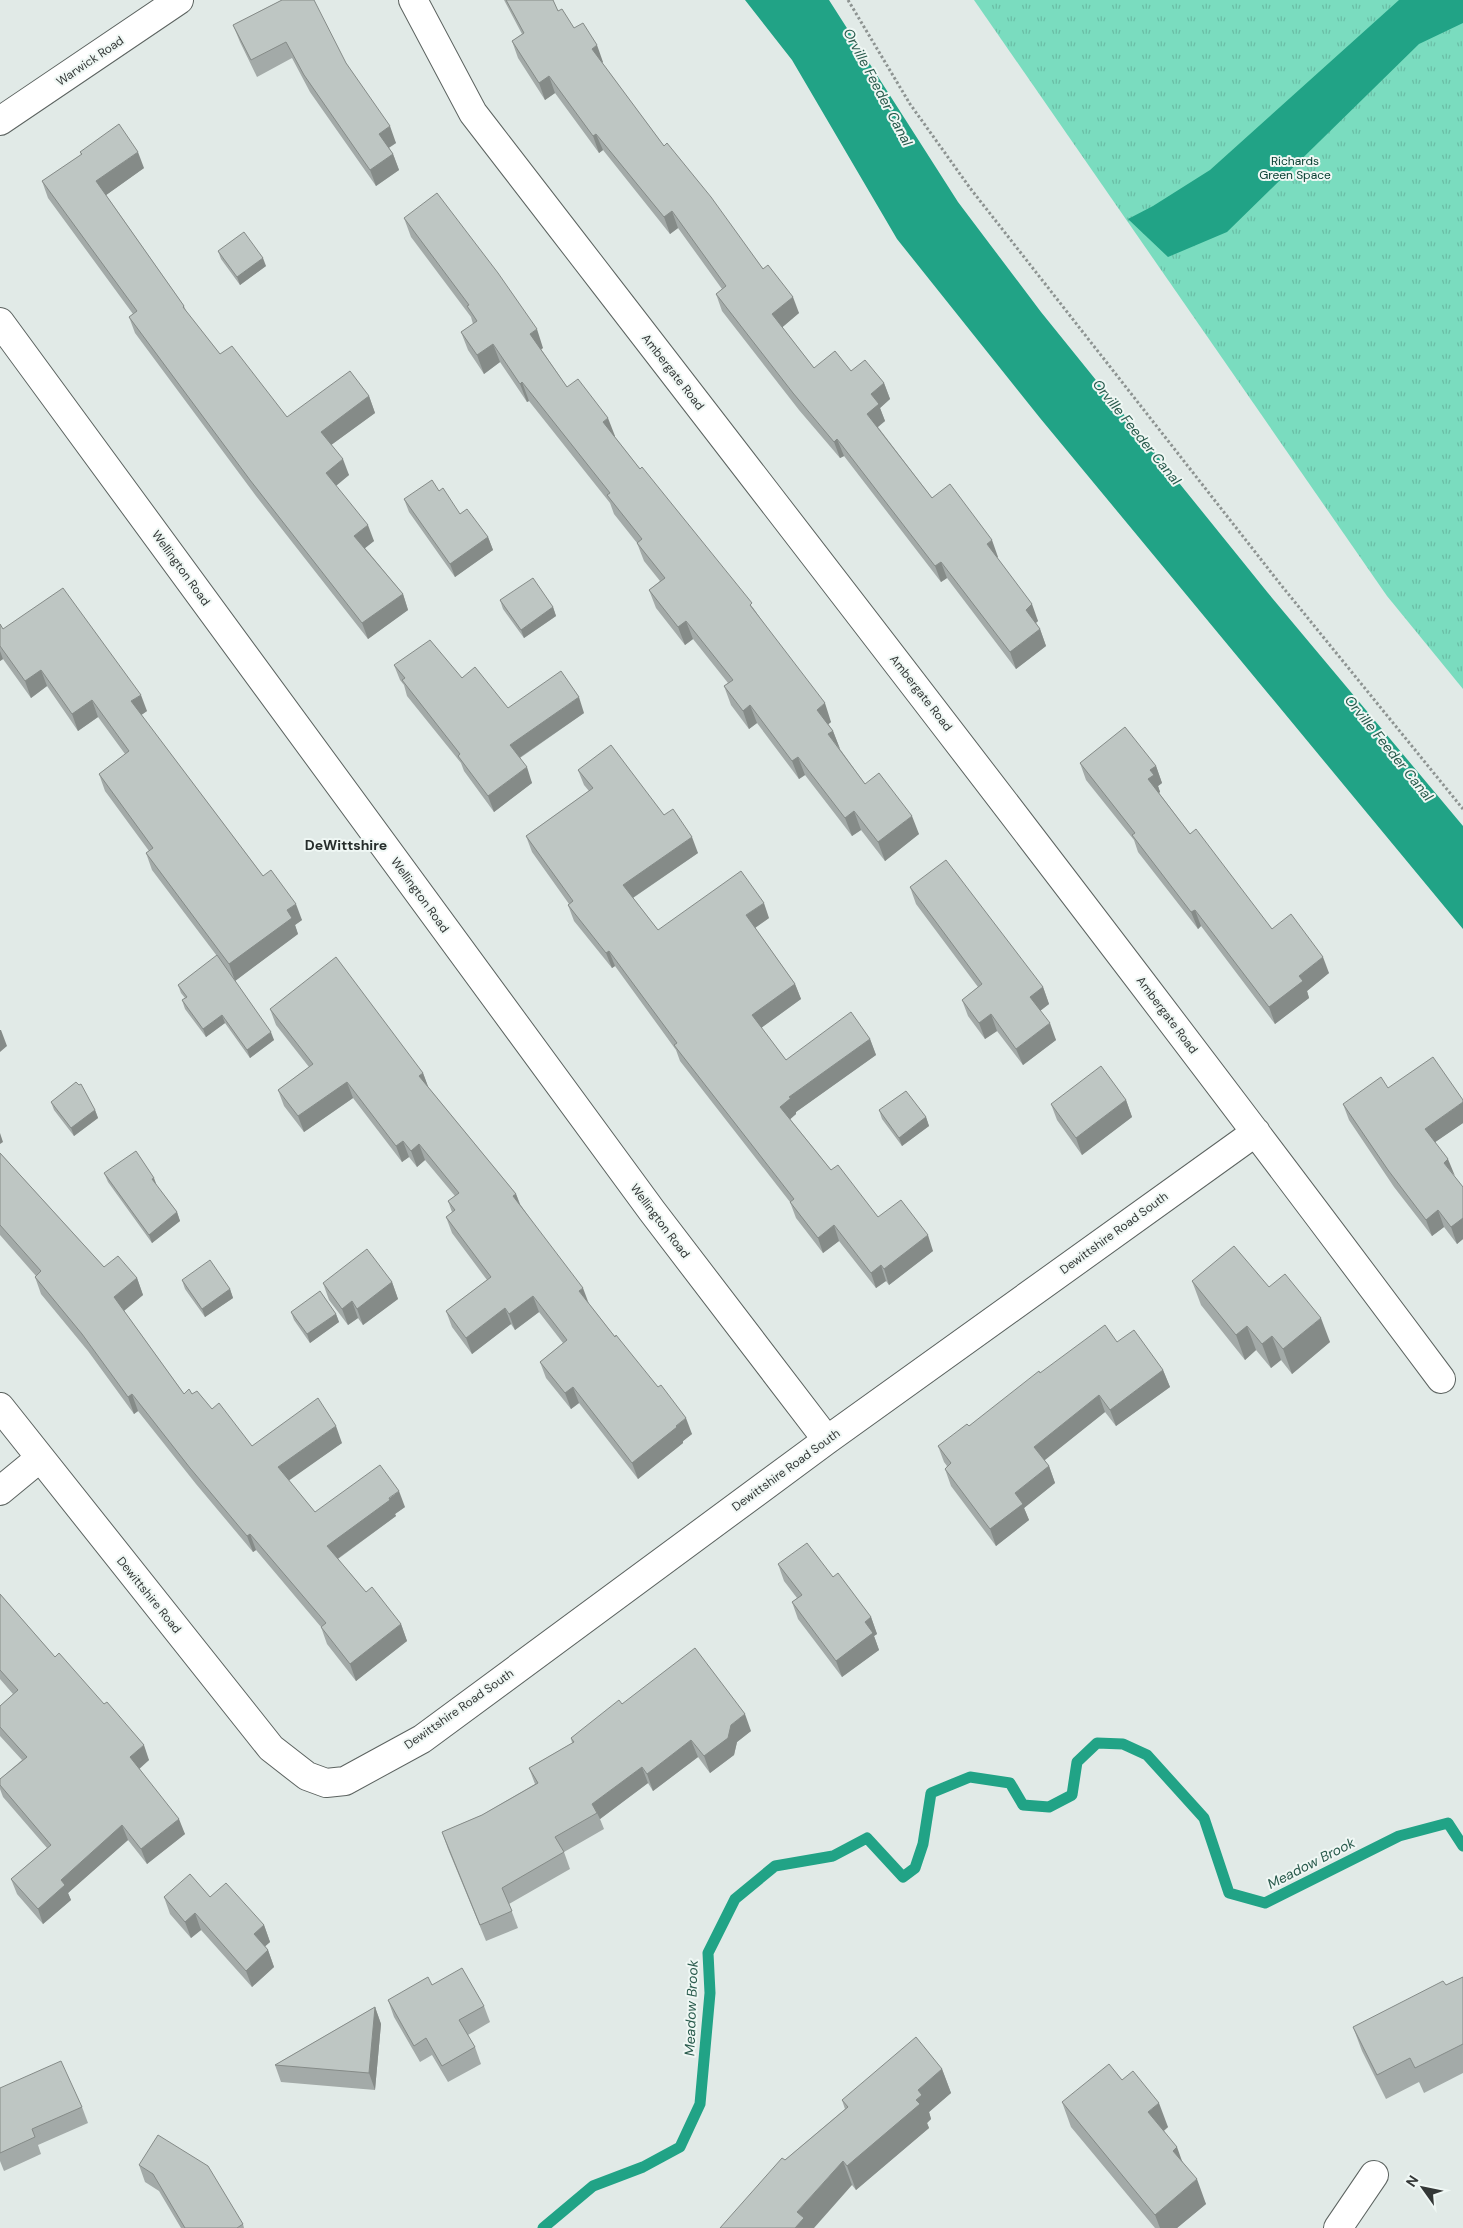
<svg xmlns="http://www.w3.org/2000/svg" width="1463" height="2228" font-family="'DM Sans',sans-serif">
<defs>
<pattern id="park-tufts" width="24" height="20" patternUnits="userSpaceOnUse" patternTransform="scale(1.25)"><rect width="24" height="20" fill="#7adcbf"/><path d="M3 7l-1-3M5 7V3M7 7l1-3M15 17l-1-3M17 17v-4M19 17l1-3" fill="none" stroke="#6abda5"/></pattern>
</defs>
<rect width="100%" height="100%" fill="#e1eae7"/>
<!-- park -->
<path fill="url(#park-tufts)" d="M974,0H1463V689L1387,596Z"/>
<!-- water -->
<path fill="#21a386" d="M745,0H829L958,202L1041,312L1268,593L1463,826V929L1040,418L897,239L792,60Z
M1399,0H1463V23L1419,44L1227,232L1168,257L1128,219L1153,206L1210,170Z"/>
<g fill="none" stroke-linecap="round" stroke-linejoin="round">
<!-- stream -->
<path stroke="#21a386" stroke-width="11" d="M543,2228L593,2186L643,2167L680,2147L700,2104L710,1993L708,1953L735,1899L775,1866L833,1856L867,1838L903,1877L915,1868L923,1844L931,1793L970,1777L1010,1783L1023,1805L1049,1807L1072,1795L1077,1762L1097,1743L1123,1744L1147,1755L1204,1818L1229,1893L1265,1903L1399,1836L1448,1823L1463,1846"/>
<!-- minor casing -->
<g stroke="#5c6360" stroke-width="30">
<path id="minor" d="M413,0L473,113C797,533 1123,953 1441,1379
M0,121L179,0
M0,322L652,1211L827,1440
M0,1407L271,1748L307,1776L326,1783L345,1781L422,1739L827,1440L1256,1132
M0,1491L40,1458
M1338,2228L1374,2175"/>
</g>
<!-- path -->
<path stroke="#8d9391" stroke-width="3" stroke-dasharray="2.5 2.5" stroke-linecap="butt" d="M848,0L910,104L970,188L1281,585L1463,809"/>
<!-- minor -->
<use href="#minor" stroke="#fff" stroke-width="28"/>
</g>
<!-- wall -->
<path fill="#a3aaa8" d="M282,0L346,63L396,143L389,148L393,154L399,170L376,186L310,92L292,58L257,77L240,42L233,25Z
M504,0H553L558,11L574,28L603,62L602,63L664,146L799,313L782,327L814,368L851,371L884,383L890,399L880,408L885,421L878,427L932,498L998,557H997L1038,621L1036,623L1040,629L1046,646L1016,669L947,578L941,582L844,456L840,458L799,410L722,311L716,294L722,289L678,228L670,234L603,150L599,153L555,93L545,100L518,58L512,41L522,34Z
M80,152L144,168L106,195L184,306L187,313L220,354L287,417L369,396L375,413L331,445L349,475L336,486L374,541L365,548L403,594L408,610L368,639L256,496L135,333L129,317L133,314L48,198L42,181L81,155Z
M404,218L543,348L541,349L567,387L615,436H614L640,469L754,609L831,722L828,724L833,731L840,749L865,784L919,834L885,861L861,830L852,836L805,775L799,779L757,723L749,729L731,705L724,686L728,683L693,639L685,645L656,608L649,590L660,581L644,561L637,543L614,514L610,503L529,401L527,402L500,362L484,374L468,350L461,332L473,324L471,317L411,237Z
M218,251L266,266L240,285L221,259Z
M439,491L460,514L488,537L493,550L455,577L409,512L404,499Z
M500,600L553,607L556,616L524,638L503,609Z
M0,624L3,629L147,711L141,715L263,876L302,920L295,925L298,934L235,981L274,1040L250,1058L225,1023L206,1037L185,1009L182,1000L185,998L181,993L178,985L217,956L152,870L146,853L149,851L105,791L99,774L125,754L98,717L78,731L47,686L31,698L3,659L0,661Z
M394,665L462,678L508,708L584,713L520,758L532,783L494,812L464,771L461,763L407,696L404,685L400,680Z
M1080,763L1156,766L1162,783L1158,786L1160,792L1159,793L1190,834L1272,929L1329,973L1307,991L1309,998L1275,1024L1201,926L1198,929L1138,852L1134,840L1086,780Z
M578,770L664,815L698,853L633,898L658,930L769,918L755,928L795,984L801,999L761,1028L786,1060L870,1039L876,1055L796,1112V1114L790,1119L831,1170L878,1217L933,1251L889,1285L886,1281L876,1288L839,1241L823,1253L796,1218L790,1202L680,1061L676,1050L615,966L612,968L574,921L568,905L569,904L532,852L526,836L589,791L584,785Z
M910,887L1043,987L1049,1004L1040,1011L1056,1040L1023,1065L997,1031L985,1039L968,1016L962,1000L978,987L916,904Z
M270,1009L423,1073L428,1087L516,1194L520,1204L589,1304L692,1434L683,1441V1443L638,1479L579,1403L571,1409L546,1378L540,1362L563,1343L539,1312L515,1330L511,1324L472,1354L452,1327L446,1311L487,1280L452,1233L446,1217L452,1212L448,1201L455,1196L425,1160L417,1167L409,1157L402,1162L353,1098L304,1132L284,1106L278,1090L309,1067L276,1025Z
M1388,1088L1463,1123L1435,1142L1454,1176L1463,1187V1239L1457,1244L1444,1227L1432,1236L1394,1187L1349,1120L1343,1104Z
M1126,1100L1132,1117L1082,1155L1057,1120L1051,1104Z
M51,1102L95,1110L98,1118L74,1136L54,1110Z
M879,1110L926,1117L929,1126L902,1146L882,1119Z
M0,1153L104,1267L137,1278L143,1295L124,1311L184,1394H192L212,1409L252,1446L342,1443L288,1480L315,1512L405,1507L395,1514L396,1516L338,1559L366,1592L401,1624L407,1641L356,1681L327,1644L321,1627L256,1550L253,1552L196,1484L138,1411L134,1414L88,1351L41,1294L35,1277L36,1276L0,1235Z
M104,1173L157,1186L177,1212L180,1221L152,1243L108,1182Z
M182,1280L230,1289L233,1298L205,1317L185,1289Z
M1192,1281L1269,1287L1330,1342L1292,1374L1281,1360L1271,1368L1256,1350L1245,1360L1201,1305Z
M392,1282L398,1299L363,1325L358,1318L348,1325L329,1300L323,1283Z
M291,1312L336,1314L339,1322L310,1343L294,1320Z
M1163,1370L1170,1387L1116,1426L1105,1412L1044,1460L1049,1466L1055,1483L1024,1508L1029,1520L996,1546L951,1486L945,1469L947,1466L944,1462L938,1446L969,1426L1040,1373Z
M778,1564L871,1617L877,1634L874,1636L879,1650L842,1677L798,1619L792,1602L797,1598L784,1581Z
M0,1594L55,1657L149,1760L139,1768L185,1834L147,1864L128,1840L68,1893L71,1900L43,1924L17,1894L11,1879L47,1848L3,1797L0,1789V1779L22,1760L0,1736V1706L13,1694L0,1679Z
M622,1704L751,1731L737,1742L734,1755L710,1773L698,1757L653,1791L648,1783L600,1819L604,1829L564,1852L570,1869L509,1904L518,1928L486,1941L448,1849L442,1832L482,1815L535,1784L529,1768L572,1743L571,1738Z
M164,1897H210L264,1925L270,1942L265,1946L268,1950L274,1967L252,1987L201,1930L191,1938L170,1914Z
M1463,1977V2073L1424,2093L1419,2082L1386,2099L1362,2051L1353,2027L1446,1985Z
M432,1985L484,2006L490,2022L468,2035L475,2047L481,2064L448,2082L432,2055L420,2062L394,2017L388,2000Z
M375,2007L381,2024L375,2090L281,2082L275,2065Z
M942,2069L951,2093L929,2112L931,2119L927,2123L929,2128L856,2190L852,2185L785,2160L845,2109L842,2100Z
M1122,2080L1168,2127L1164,2131L1182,2161L1206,2204L1177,2228H1155L1071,2127L1062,2102Z
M0,2088L82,2107L88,2123L38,2145L41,2154L4,2171L0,2161Z
M139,2165L243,2224L244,2228H181L159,2191L145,2182Z"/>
<!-- shaded-wall -->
<path fill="#858b88" d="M597,45L603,62L598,66L592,49Z
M549,76L555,93L545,100L539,83Z
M390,126L396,143L385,150L379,134Z
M596,134L603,150L599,153L593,136Z
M138,152L144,168L102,198L96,181Z
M393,154L399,170L376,186L370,170Z
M672,211L678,228L670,234L664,217Z
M263,258L266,266L240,285L237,277Z
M793,297L799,313L778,331L772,314Z
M537,329L543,348L537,352L530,334Z
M493,344L500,362L484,374L477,355Z
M522,382L529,401L527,402L520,384Z
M884,383L890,399L880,408L885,421L874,430L867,414L871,394Z
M369,396L375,413L327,448L321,432Z
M608,418L615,436L609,440L603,422Z
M837,439L844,456L840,458L834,442Z
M343,459L349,475L332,489L326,473Z
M368,525L374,541L360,552L354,536Z
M488,537L493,550L455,577L450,564Z
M992,540L998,557L993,560L987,544Z
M941,562L947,578L941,582L935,566Z
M403,594L408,610L368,639L362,623Z
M1032,604L1038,621L1032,626L1026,610Z
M553,607L556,616L524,638L521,630Z
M686,621L693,639L685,645L678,627Z
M1040,629L1046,646L1016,669L1010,652Z
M0,651L3,659L0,661Z
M41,670L47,686L31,698L25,681Z
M141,695L147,711L137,718L131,701Z
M579,697L584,713L516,760L510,745Z
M92,700L98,717L78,731L72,714Z
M825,703L831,722L824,728L817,710Z
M750,705L757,723L749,729L743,711Z
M833,731L840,749L828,734Z
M798,757L805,775L799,779L792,761Z
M1156,766L1162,783L1158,786L1160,792L1155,796L1148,779L1150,770Z
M527,767L532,783L494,812L488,796Z
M854,811L861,830L852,836L845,818Z
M912,816L919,834L885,861L878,842Z
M692,837L698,853L628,901L623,885Z
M764,903L769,918L752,930L746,915Z
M296,904L302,920L295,925L298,934L235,981L229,964L287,910Z
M1195,910L1201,926L1198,929L1191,912Z
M609,951L615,966L612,968L606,953Z
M1323,957L1329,973L1307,991L1309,998L1275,1024L1269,1007L1299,976Z
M795,984L801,999L757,1031L752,1015Z
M1043,987L1049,1004L1036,1014L1030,997Z
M991,1014L997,1031L985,1039L979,1023Z
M222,1015L225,1023L206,1037L203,1029Z
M1050,1023L1056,1040L1023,1065L1016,1049Z
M0,1030H1L7,1046L0,1052Z
M271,1032L274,1040L250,1058L247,1050Z
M870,1039L876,1055L796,1112V1114L786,1123L780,1107L789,1097Z
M423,1073L429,1089L419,1076Z
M347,1082L353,1098L304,1132L298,1116Z
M1126,1100L1132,1117L1082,1155L1076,1138Z
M1463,1102V1123L1431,1145L1425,1129Z
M95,1110L98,1118L74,1136L71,1128Z
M926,1117L929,1126L902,1146L899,1138Z
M0,1133L3,1142L0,1144Z
M403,1141L409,1157L402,1162L396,1146Z
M419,1144L425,1160L417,1167L411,1151Z
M1448,1159L1455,1176L1444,1163Z
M154,1178L157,1186L152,1179Z
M516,1194L522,1210L513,1196Z
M1438,1210L1444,1227L1432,1236L1426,1220Z
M177,1212L180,1221L152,1243L149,1235Z
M1463,1218V1239L1457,1244L1451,1227Z
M834,1225L839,1241L823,1253L818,1238Z
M928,1235L933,1251L889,1285L884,1269Z
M881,1265L886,1281L876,1288L871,1273Z
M137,1278L143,1295L120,1314L114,1297Z
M392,1282L398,1299L363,1325L357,1309Z
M583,1288L589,1304L579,1291Z
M230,1289L233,1298L205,1317L202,1309Z
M533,1296L539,1312L515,1330L509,1314Z
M352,1301L358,1318L348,1325L342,1309Z
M505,1308L511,1324L472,1354L466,1338Z
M336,1314L339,1322L310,1343L307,1334Z
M1321,1318L1330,1342L1292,1374L1283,1349Z
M1247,1326L1256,1350L1245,1360L1236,1335Z
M1272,1336L1281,1360L1271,1368L1262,1344Z
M1163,1370L1170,1387L1116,1426L1110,1410Z
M573,1387L579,1403L571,1409L565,1393Z
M132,1394L138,1411L134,1414L128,1397Z
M1099,1395L1105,1412L1040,1464L1034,1447Z
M686,1418L692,1434L683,1441V1443L638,1479L632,1463Z
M336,1426L342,1443L284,1484L278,1467Z
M1049,1466L1055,1483L1024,1508L1029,1520L996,1546L990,1529L1015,1493Z
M399,1491L405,1507L395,1514L396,1516L333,1562L327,1546Z
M250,1534L256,1550L253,1552L247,1536Z
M871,1617L877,1634L874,1636L879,1650L842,1677L836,1661L865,1622Z
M401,1624L407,1641L356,1681L350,1664Z
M745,1714L751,1731L737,1742L734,1755L710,1773L704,1756L731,1725Z
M691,1740L698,1757L653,1791L647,1774Z
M144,1745L149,1760L136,1772L130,1757Z
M642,1767L648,1783L600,1819L597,1813L592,1804Z
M179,1819L185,1834L147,1864L141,1849Z
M122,1825L128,1840L68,1893L71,1900L43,1924L38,1909L61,1880Z
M195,1913L201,1930L191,1938L185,1922Z
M264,1925L270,1942L260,1951L254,1934Z
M268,1950L274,1967L252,1987L246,1971Z
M375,2007L381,2024L375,2090L369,2073Z
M942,2069L951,2093L929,2112L931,2119L927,2123L929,2128L856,2190L847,2166L916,2100L918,2090Z
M1159,2103L1168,2127L1157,2136L1148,2112Z
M1177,2147L1186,2172L1173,2151Z
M843,2161L852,2185L814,2228H795L797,2212Z
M1197,2179L1206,2204L1177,2228H1160L1155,2215Z"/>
<!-- building -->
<path fill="#bec6c3" stroke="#858b88" d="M282,0H314L346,63L390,126L379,134L393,154L370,170L304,75L286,42L251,60L233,25Z
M506,0H553L558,11L562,9L574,28L583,23L597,45L592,49L664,146L667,143L711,197L763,269L768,265L793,297L772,314L814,368L835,351L851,371L865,360L884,383L871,394L879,404L867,414L932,498L950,484L992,540L987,544L1032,604L1026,610L1040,629L1010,652L941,562L935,566L837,439L834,442L793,393L716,294L726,286L672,211L664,217L596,134L593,136L549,76L539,83L512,41L524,33Z
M119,124L138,152L96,181L184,306L183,307L220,354L232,346L287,417L350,371L369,396L321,432L343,459L326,473L368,525L354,536L403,594L362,623L250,480L129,317L137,311L42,181L82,154L80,152Z
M437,193L498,273L537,329L530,334L567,387L578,379L608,418L603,422L640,469L642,467L752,603L750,605L825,703L817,710L833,731L828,734L865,784L879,773L912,816L878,842L854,811L845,818L798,757L792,761L750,705L743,711L724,686L733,680L686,621L678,627L649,590L665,578L637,543L642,539L607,495L610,493L522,382L520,384L493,344L477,355L461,332L477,321L467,306L469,305L404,218Z
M244,232L263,258L237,277L218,251Z
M432,480L439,491L443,488L460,514L467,509L488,537L450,564L404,499Z
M533,578L553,607L521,630L500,600Z
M63,588L141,695L131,701L263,876L271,870L296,904L287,910L292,918L229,964L146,853L153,848L99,774L129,751L92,700L72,714L41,670L25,681L0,646V624L3,629Z
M430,640L462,678L475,667L508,708L561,671L579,697L510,745L527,767L488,796L458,756L460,754L402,680L405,678L394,665Z
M1125,727L1156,766L1150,770L1154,775L1148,779L1190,834L1196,829L1272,929L1291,914L1323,957L1299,976L1303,981L1269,1007L1195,910L1191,912L1132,835L1135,833L1080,763Z
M611,745L664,815L673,809L692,837L623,885L658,930L741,871L764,903L746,915L795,984L752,1015L786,1060L851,1012L870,1039L789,1097L791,1098L780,1107L831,1170L838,1165L878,1217L901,1200L928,1235L884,1269L881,1265L871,1273L834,1225L818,1238L790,1202L794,1199L674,1045L677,1043L609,951L606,953L568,905L573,901L526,836L593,788L578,770Z
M946,860L1043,987L1030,997L1050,1023L1016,1049L991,1014L979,1023L962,1000L982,984L910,887Z
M217,955L271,1032L247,1050L222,1015L203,1029L182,1000L187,997L178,985Z
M336,957L423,1073L419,1076L516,1194L513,1196L583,1288L579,1291L615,1337L616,1335L658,1387L661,1385L686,1418L676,1426L677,1427L632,1463L573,1387L565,1393L540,1362L567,1340L533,1296L509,1314L505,1308L466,1338L446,1311L491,1277L446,1217L455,1210L448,1201L459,1193L419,1144L411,1151L403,1141L396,1146L347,1082L298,1116L278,1090L313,1064L270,1009Z
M1433,1057L1463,1100V1102L1425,1129L1448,1159L1444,1163L1463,1187V1218L1451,1227L1438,1210L1426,1220L1388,1170L1343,1104L1381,1077L1388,1088Z
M1101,1066L1126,1100L1076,1138L1051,1104Z
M76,1082L79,1085L81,1084L95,1110L71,1128L51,1102Z
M906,1091L926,1117L899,1138L879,1110Z
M136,1151L154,1178L152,1179L177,1212L149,1235L104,1173Z
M0,1153L104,1267L118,1256L137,1278L114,1297L184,1394L189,1389L192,1394L197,1391L212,1409L219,1403L252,1446L318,1398L336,1426L278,1467L315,1512L380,1465L399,1491L389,1498L390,1500L327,1546L366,1592L372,1587L401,1624L350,1664L321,1627L326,1623L250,1534L247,1536L190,1468L132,1394L128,1397L82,1334L35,1277L41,1271L0,1225Z
M1234,1246L1269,1287L1285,1274L1321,1318L1283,1349L1272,1336L1262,1344L1247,1326L1236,1335L1192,1281Z
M367,1249L392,1282L357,1309L352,1301L342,1309L323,1283Z
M210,1260L230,1289L202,1309L182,1280Z
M320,1291L336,1314L307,1334L291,1312Z
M1105,1325L1117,1342L1134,1330L1163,1370L1110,1410L1099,1395L1034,1447L1049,1466L1015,1493L1023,1504L990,1529L945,1469L951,1463L938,1446L967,1424L969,1426L1039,1371L1040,1373Z
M807,1543L833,1577L838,1573L871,1617L865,1622L873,1633L836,1661L792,1602L802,1595L778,1564Z
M0,1594L55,1657L59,1653L104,1704L107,1702L144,1745L130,1757L179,1819L141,1849L122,1825L61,1880L65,1885L38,1909L11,1879L51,1845L0,1785V1779L27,1757L0,1727V1706L18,1690L0,1670Z
M695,1648L745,1714L731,1725L728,1738L704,1756L691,1740L647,1774L642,1767L592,1804L597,1813L555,1837L564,1852L502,1888L512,1911L480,1925L442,1832L482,1815L538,1783L529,1768L574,1742L571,1738L619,1700L622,1704Z
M190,1874L210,1897L226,1883L264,1925L254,1934L268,1950L246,1971L195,1913L185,1922L164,1897Z
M462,1968L484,2006L459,2020L475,2047L442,2066L426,2038L414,2046L388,2000L428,1977L432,1985Z
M1463,1977V2044L1415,2068L1410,2058L1377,2075L1353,2027L1443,1981L1446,1985Z
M375,2007L369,2073L275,2065Z
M916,2037L942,2069L918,2090L922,2095L916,2100L920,2104L847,2166L843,2161L797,2212L804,2218L795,2228H720L782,2158L785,2160L848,2107L842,2100Z
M61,2061L82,2107L32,2129L35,2137L0,2153V2088Z
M1109,2064L1122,2080L1133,2071L1159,2103L1148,2112L1177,2147L1173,2151L1197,2179L1155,2215L1062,2102Z
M158,2135L208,2166L243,2224L237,2228H185L153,2174L139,2165Z"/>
<g text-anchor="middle" stroke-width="4" stroke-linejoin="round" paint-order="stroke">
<!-- street labels -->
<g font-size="12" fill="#333736" stroke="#eff7f4">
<text transform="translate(90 61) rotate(-34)" y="4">Warwick Road</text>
<text transform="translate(673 372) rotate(52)" y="4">Ambergate Road</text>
<text transform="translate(181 568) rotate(54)" y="4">Wellington Road</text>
<text transform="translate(921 693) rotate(52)" y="4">Ambergate Road</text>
<text transform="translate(420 895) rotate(54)" y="4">Wellington Road</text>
<text transform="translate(1167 1015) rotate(53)" y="4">Ambergate Road</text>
<text transform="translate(660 1221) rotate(53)" y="4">Wellington Road</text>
<text transform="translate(1114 1233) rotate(-36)" y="4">Dewittshire Road South</text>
<text transform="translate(786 1470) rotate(-36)" y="4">Dewittshire Road South</text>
<text transform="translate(149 1595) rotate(51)" y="4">Dewittshire Road</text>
<text transform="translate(459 1709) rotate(-35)" y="4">Dewittshire Road South</text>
</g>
<!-- park labels -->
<g font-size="12" fill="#053c2f" stroke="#eff7f4">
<text x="1295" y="165">Richards<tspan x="1295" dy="14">Green Space</tspan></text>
</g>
<!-- water labels -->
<g font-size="14" font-style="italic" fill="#295a4c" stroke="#eff7f4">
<text transform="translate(878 87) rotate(62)" y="5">Orville Feeder Canal</text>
<text transform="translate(1137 432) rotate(51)" y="5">Orville Feeder Canal</text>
<text transform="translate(1389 748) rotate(51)" y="5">Orville Feeder Canal</text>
<text transform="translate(1311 1863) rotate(-27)" y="5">Meadow Brook</text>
<text transform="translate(691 2008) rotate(-88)" y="5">Meadow Brook</text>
</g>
<!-- neighbourhood labels -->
<g font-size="14" font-weight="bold" fill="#262d2b" stroke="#eff7f4">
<text x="346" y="850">DeWittshire</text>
</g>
</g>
<!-- north arrow -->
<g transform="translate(1423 2188) rotate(303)" stroke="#eff7f4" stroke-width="4" paint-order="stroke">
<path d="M0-4L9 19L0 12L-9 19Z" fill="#333736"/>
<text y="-8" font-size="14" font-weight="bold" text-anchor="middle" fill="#333736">N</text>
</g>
</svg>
